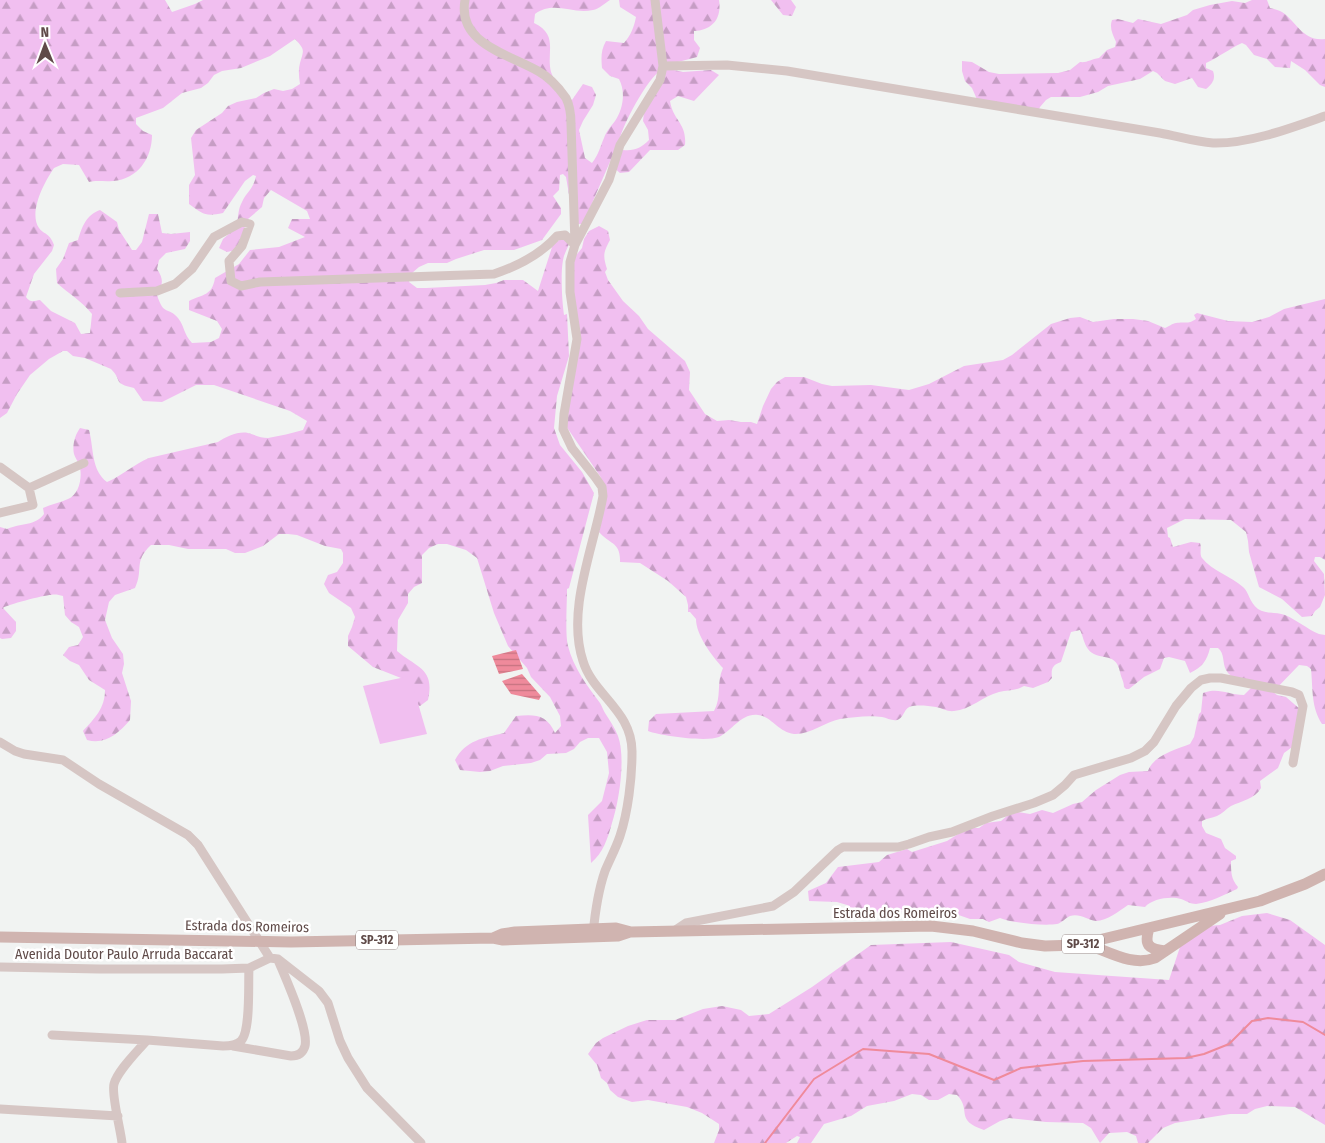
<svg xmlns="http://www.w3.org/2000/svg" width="1325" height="1143" font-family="'Fira Sans Condensed',sans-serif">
<defs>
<pattern id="forest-firs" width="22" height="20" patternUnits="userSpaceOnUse" patternTransform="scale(1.25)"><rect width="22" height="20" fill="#f1bff0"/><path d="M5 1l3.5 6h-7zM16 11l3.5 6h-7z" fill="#c69dc4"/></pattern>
<pattern id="water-rules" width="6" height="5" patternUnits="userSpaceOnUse" patternTransform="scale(1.25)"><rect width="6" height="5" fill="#ef8a9b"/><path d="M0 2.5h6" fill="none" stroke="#c57380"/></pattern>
</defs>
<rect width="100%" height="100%" fill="#f1f3f2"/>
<!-- forest -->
<path fill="url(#forest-firs)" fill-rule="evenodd" d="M0,0H165L172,12L195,4L203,0H610C605,3 599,9 593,10C573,15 554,0 535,14L534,23C559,35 546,52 551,72C555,83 563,93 572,100L583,84L592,87L596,95L593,105L583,121L579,130L585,158L592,163C599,154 600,147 604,138C606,132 611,126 615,121C623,109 626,92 619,79L610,76L602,68C601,57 601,50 606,41L624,43C631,35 634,27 636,17L620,7L619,0H719C722,19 712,30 694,31V40L700,48L697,57L678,62L674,70L683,72L711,70L719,75L694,101L678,96L670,101C673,121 687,123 685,145L678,150H650L629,172L620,173L613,167L623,150C635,151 641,148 649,140L648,130L643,121L644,112L661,70C647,79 623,124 619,141L583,224H574L566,177L563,174L560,175L559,190L553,196L561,208V214L542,240L514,250H484L456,259L447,263H428L419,267L412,273L409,282L417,288H426L485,285L496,283L504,280H523L538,291L553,244L561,239L571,238C569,245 566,250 564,256C560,269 562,301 564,315L567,314L569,356L557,396L554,428L560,445L582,472L594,493L569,588L567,589C567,604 565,634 568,646C573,667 588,687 600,703C602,706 603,710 605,713C610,721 615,728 618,736C626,758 619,802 612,823C608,838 603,853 591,863L588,815L602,801L609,773L607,752L599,738H588L580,742L574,749L566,753L547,754L540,760L531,763L503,766L490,771L480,772L460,770L455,760C466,740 483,738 504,733L516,716C534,714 547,714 555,733L561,726L560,716L550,697L531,677L527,668L508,646L494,613L477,558L466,550L447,544H438L429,548L422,555V583L414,587L408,594V603L398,620L397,651C417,668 435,668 428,700L420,706L411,703L401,678L373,667L348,646V636L352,627L355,617L351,608L329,593L324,584L328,575L337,572L343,563V553L341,549L325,546L297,535L288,534H279L263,546L245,553H235L226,549H188L169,545H151C133,562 144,569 135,588L115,595L109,602L105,620L112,638L123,654L124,664L122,673L131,701L130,720C118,734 105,745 87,740L83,731C95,718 105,708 105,690L89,680L79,665L70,661L63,655L69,647L78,645L83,637L79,627L71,622L65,615L63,596C59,595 55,594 51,595C44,595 6,605 3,608L16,622V631L11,638L2,639L0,638V527L7,529C20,523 36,526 44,514L43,508C51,504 60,503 68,499C80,494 83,475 79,464C78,461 75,458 74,454C72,445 75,435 80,428L89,430C94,449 91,470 107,482C122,476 134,464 149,458L218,442C226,437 238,431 248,433C255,435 261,438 268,438C280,436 292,433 303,430L307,421L290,411L214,385H196L162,402L143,401L134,388C112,383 123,381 111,369L85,358L73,356L67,351H63L49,359L30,375L17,394L7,413L0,418ZM295,39C305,50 304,49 300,63C298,70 299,77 300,84L292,89L283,91L274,89L264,93L256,98L237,102L228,106L222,113L196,130L191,138L195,175L189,185V204C203,214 205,217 223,213L245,181L253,175L256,176C253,190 247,191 242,202C238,209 238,218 237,227L223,239L219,248L227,252L236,250L248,219L262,207L264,198L271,190L307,211L310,219H292L288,228L305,237L279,247L250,250L239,264L215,278C212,296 203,294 189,301V310L217,321L222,329L219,338L211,342L192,343C183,333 185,327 178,318C168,306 164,317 157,295C163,285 164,279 157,269L159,260L166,253L185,249L190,241V232L171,234L162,233L158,214H149L142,242L136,250H132L119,230L117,222L100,210C86,215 82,227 78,240L69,243L63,259L56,269L57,283C69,294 82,301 92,314L90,333L81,334L75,323L51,311L40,300C34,301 30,303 26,297L34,274L52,251L54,245C49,232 44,235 39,228C28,212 45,181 54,168L63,164L79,165L89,182C97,180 104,182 113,181C138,179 152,158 152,135L143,131L136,124V118L163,108L182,93L201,88L208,83L214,75L222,71L241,68L270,56Z
M771,0H791L796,7L792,16L783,15Z
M1252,0H1267L1270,8C1274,9 1279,10 1282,12C1297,22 1303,42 1325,39V87L1320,85L1305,70L1291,61L1290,68L1275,67L1267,59L1254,55L1246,45L1242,43C1229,49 1219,57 1206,63V68L1213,71C1216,79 1212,84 1206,89L1198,87L1192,78L1175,84L1165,81L1157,73L1153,71L1140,79L1108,86L1098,92L1080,97H1051L1046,100L1040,107L1036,115C1017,115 998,108 979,104L972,88L965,81L962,71V61L972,62L989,72L999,74L1058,73L1070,70L1080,62C1087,63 1091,59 1099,58L1107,50L1115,47L1116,42C1113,35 1109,28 1112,20L1118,19L1133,23L1138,19L1161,24L1187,15L1193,10L1210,5L1232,1L1245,3Z
M599,226L608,231L610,240C603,253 603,256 607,269L605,272L608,280L623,301L639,316L648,329L685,361L690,372L689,390L705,414L717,421L729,420L741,422H751L757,424L763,406L771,389L777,382L785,377H804L822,384L832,386L871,385L909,390L929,384L964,366L1003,360L1012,355L1051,324L1070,318L1080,317L1093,322L1114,319H1133L1148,321L1165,328C1168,327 1173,323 1176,323C1185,321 1187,325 1196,319L1194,315L1197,313L1228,321L1252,322L1269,317L1284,309L1325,299V560L1320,557H1315L1314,561L1324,574L1325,595L1320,607L1315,611L1312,616L1302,617L1282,599L1259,587L1249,552L1248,541L1246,532L1231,520L1185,519L1167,528L1168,537L1170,538L1173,547L1191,542L1200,543C1202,548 1199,554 1202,558C1212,571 1231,576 1243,587C1249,592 1249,602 1258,609C1266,614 1276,612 1285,615C1297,620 1307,629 1319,634L1325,635V724H1322C1311,707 1313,689 1311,669L1307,666L1299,665L1273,692L1277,695L1286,697L1301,710L1295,745L1284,753L1278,768L1260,781L1261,788C1255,799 1241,801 1231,806C1226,809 1222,814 1217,816C1212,818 1207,818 1202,821V826L1206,833L1221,839L1225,848L1236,856V859L1231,861C1231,872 1231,879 1238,887L1237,889C1224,895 1211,902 1196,904C1190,904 1187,901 1181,899C1170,896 1152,899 1145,907L1128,905C1119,911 1107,921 1096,921C1087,920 1080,913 1070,916C1065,918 1062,923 1057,924C1044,926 1012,923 1000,918L989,922L983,919H970L950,912L928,915L918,912H891L882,914L854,911L847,905L837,902L809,901L808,891L826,883L838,867L879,862L887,855L907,849L912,852L947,841L963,831L972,828H979L986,823L1001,821L1008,815L1018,812L1030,814L1042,810L1053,813L1073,804L1082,802L1096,790L1120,775L1129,772L1148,771C1153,756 1176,749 1190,744L1194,737L1199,714L1201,712L1203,693C1219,687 1228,695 1244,695L1252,687C1244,683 1231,679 1226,670C1222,662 1225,654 1218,648H1210C1207,661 1202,667 1190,673L1185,661L1169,657L1164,658L1160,669L1144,677L1129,689H1126L1124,687C1124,681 1121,678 1120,672C1116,650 1097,662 1088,649C1084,644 1083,636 1080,630L1071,632L1061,662C1052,665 1051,669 1052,678L1048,682L1033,688L1024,686C1016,691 1008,690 999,692C983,696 970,710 954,711C948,712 942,708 936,707C929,706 920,705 913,706C903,707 905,718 897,720C892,721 887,718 882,717C870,715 853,717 840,719C825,722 810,735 794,734C778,732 771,716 758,715C741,713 732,731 719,737C706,742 661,736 648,731L649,721L656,714L714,711C722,697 716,683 723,668C712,656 696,635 696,619L690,612H688V605L686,597L668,581L640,563L620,562C621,542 609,544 599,532L606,490L600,476L566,426L577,345L571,307L573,259L582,248L584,239L589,231Z
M1267,913L1290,920L1325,945V1125L1295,1107L1267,1106L1255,1109L1247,1114H1230L1175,1123L1163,1128L1148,1143H1138L1136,1136L1127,1132L1109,1133L1100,1143L1091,1128L1083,1123L1046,1122L1009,1118L1000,1121L984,1130C954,1120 972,1110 957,1095L949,1094L938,1100H929L921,1095L912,1094L894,1101L867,1106L851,1116L824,1124L811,1143H797L800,1137L797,1136L786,1143H714L719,1130V1124L702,1113L687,1107L648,1100L632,1102L618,1097L610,1090L607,1083L601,1078L597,1065L588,1054L596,1043L603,1038L628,1026L647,1020H675L703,1009L722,1006L741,1010L749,1016L769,1014L812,987L871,945L951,942L1009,955L1019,962L1055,972L1169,980L1181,944L1197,927L1220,925L1242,916Z"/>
<!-- pitch -->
<path fill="#f1bff0" d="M410,676L427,734L380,744L363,686Z"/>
<!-- water -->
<path fill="url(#water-rules)" d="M516,650L523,669L499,674L492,656Z
M522,674L541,696L539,700L511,694L502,681Z"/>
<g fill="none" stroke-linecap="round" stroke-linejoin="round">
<!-- stream -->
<path stroke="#ef8a9b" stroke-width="2" d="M765,1143L814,1079L863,1049L929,1054L994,1080L1021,1068L1083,1061L1186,1058L1204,1054L1229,1044L1252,1021L1268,1018L1303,1022L1325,1035"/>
<!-- minor -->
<path stroke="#d6c6c4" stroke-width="9" d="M465,0C457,44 509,54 538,71C549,77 559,88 566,98C570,106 571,115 571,124L575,244
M663,66L727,65L787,71L1160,133C1177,136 1195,142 1213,143C1249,144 1291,128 1325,116
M120,293L157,291L175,284L192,269L214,237L242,222L250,224L242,246L229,261L231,281L241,286L260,282L494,274C518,266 540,255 557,236L565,235L575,245
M0,467L29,488L33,505L0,513
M29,488L84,463
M0,742L15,751L24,754L63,760L99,784L188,835L198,845L270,958
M674,931L686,923L773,906L794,892L838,850L843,847H898L909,844L929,837L952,832L993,816L1034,803L1053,795L1065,785L1074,775L1131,758L1145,751L1154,742L1176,706L1191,688L1201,680L1210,678H1221L1292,692L1299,695L1303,706L1293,763
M593,934C595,913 598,891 605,871C610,859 616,848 620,836C628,812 632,778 632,753C633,711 593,695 583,661C566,610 594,547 603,496L602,487L595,477L572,448L563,429L564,414L577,339L570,292V262L575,245L609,180L620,145L660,80L663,66L655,0
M270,958L278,959L319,991L328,1003L340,1041L348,1058L367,1088L421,1143
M0,967L99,969H222L249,968L270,958
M52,1035L147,1040
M233,1046L291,1056C298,1056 303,1053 305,1046C309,1029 285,977 278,960
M0,1109L118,1116
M122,1143C121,1131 111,1094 114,1084C118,1070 137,1052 147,1040L223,1046C229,1046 236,1046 241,1041C251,1031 248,983 249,968"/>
<!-- major -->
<path stroke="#d0b4b0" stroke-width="11" d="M1149,928C1144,945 1148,949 1165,951
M0,937L291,942L493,938L503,940L618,936L630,932
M493,938L502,934L515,932L616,928L631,932L931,926L973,931L1022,943L1045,946L1078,945L1260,901L1305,884L1325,874
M1086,944C1108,951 1132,967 1155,958L1220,914"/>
</g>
<g text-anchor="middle" stroke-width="5" stroke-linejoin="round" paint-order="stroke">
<!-- shield labels -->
<g fill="#fff" stroke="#8f807f" stroke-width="1">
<rect x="356" y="930.5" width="42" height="19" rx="4"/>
<rect x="1062" y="934.5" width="42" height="19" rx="4"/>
</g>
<g font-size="12" font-weight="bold" fill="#5f4a48">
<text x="377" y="944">SP-312</text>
<text x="1083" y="948">SP-312</text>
</g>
<!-- street labels -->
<g font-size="14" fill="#5f4a48" stroke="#fff">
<text x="895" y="918">Estrada dos Romeiros</text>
<text transform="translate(247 926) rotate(1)" y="5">Estrada dos Romeiros</text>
<text x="124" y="959">Avenida Doutor Paulo Arruda Baccarat</text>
</g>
</g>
<!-- north arrow -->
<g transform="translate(45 45) rotate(359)" stroke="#ffffff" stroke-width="4" paint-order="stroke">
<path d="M0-4L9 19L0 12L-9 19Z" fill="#5f4a48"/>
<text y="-8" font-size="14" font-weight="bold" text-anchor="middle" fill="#5f4a48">N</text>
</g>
</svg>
